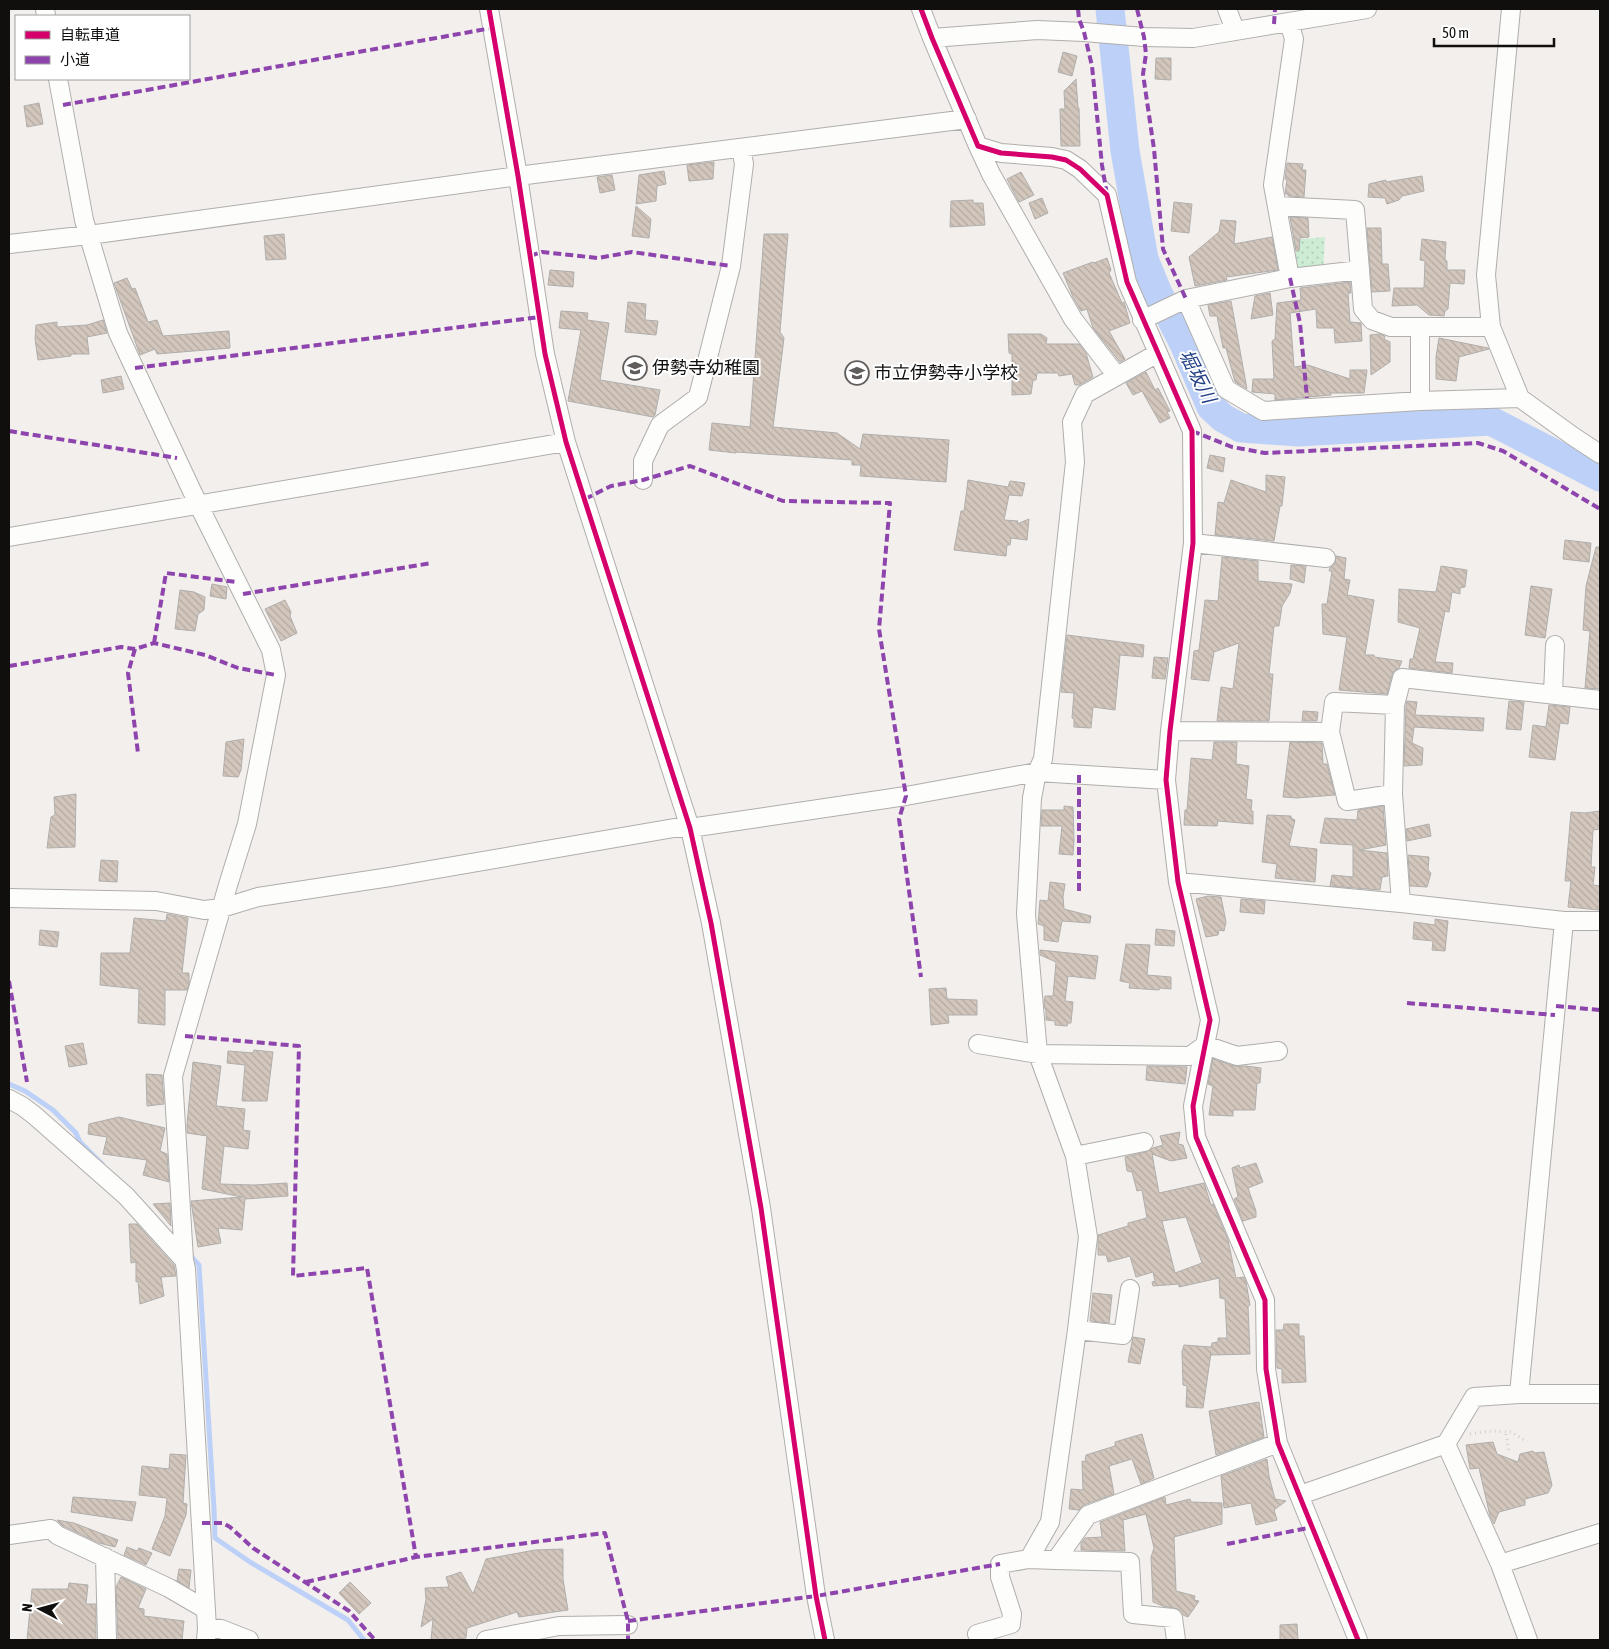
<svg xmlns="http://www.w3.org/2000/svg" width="1609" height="1649" font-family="'Asap Condensed','Noto Sans JP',sans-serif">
<defs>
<pattern id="grass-dots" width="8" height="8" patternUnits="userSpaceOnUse" patternTransform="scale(1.25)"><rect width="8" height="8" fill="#ccecd4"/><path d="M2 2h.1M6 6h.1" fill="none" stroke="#aec9b5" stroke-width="1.8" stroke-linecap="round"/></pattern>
<pattern id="building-back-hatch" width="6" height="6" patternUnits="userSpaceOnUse" patternTransform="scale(1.25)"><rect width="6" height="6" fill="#d3c7bd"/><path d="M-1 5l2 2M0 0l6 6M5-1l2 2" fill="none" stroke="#b4aaa1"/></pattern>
</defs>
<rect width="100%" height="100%" fill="#f2efec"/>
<!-- grass -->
<path fill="url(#grass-dots)" d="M1325,237L1323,274L1290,278L1283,241Z"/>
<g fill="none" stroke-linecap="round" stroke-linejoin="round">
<!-- stream -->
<path stroke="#bdd1f8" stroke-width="5" d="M9,1084L25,1091L53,1110L76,1133L80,1142L102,1164
M188,1253L199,1265L214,1509L215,1538L250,1562L348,1620L364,1640"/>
<!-- river -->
<path stroke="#bdd1f8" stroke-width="29" d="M1110,9L1125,151L1144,259L1157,291L1184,344L1211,407L1223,418L1241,428L1298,432L1491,421L1600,477"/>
</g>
<!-- building -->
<path fill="url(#building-back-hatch)" stroke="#b0aeac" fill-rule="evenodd" d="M1063,52L1077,56L1072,76L1058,72Z
M1156,58H1171V80L1155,79Z
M1076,79L1078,108H1079L1080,146H1061L1060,109H1065L1064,91Z
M39,103L43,124L27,127L24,106Z
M714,162L713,179L689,181L687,165Z
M1287,163L1303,164L1302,170H1306L1304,197L1288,196V194H1285L1287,180L1285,179Z
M664,171L666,184L657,186L656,201L636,204L639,175Z
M1021,172L1034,195L1019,202L1007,179Z
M612,175L615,190L600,193L597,177Z
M1422,176L1424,191L1402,196L1399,200L1387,204L1385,198L1368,197L1369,184L1386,180V182Z
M1042,198L1048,213L1035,219L1029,203Z
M973,200V203H983L985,225L950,227L951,201Z
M1174,202L1192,204L1189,233L1171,231Z
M636,206L651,219L649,238L632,236Z
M1290,217L1308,218L1309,237L1300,238L1299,251H1296Z
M1221,220L1236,221L1234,244L1272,237L1278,270L1226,277L1227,280L1195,286L1189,257L1219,232Z
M1367,228H1381L1382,264H1388L1390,291L1372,292Z
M284,234L286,259L266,260L264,236Z
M764,234H788L780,332L784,338L773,427L837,433L860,449L863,434L949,440L946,482L860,476L861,465H852V460L736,452V453L709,450L712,423L750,427Z
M1422,239L1446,242L1445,260L1447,261V270H1465L1464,284L1450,283L1448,309L1445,311L1444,316L1429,315L1417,305L1392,306L1394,288H1424L1425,261L1420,260Z
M1107,258L1111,270L1109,273L1122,303L1124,302L1130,323L1109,331L1125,359L1120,362L1093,328L1087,309L1081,311L1073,297L1063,273L1093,262L1094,263Z
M550,270L574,272L573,287L548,285Z
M127,278L132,289L135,288L148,322L157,320L163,336L229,331L230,348L157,354L155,349L140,355L114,283Z
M1350,282L1351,293H1348L1350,322L1361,323L1362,341L1335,343L1334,328H1317L1316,309L1290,313L1294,367L1308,365L1350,379V370H1367L1364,393H1331V395L1275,400V394L1252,392L1253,379H1274L1272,341L1275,339L1277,303L1301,300L1300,288Z
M1270,293L1273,315L1251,319L1255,296Z
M1231,301L1247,389L1235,382L1226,348H1223L1217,316H1210L1208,305Z
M628,302L646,304L645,320L658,321L656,335L625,332Z
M561,311L588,313L587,320L609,323L600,380L660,390L655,415L653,417L568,401L581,330L559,328Z
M103,320L107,333L87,337L89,354H71V356L38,360L35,339L36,325L57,322V327L87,325Z
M1008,334H1041L1047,338L1046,344H1079L1086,353L1093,377L1079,385H1075L1072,374L1059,376L1058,373H1037L1036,380H1033L1031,394L1012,395V354L1009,353Z
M1379,334L1385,336L1384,339L1390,342V362L1371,375L1370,335Z
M1439,338L1488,348L1489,349L1459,357L1456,381L1436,379V357Z
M1146,372L1155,390L1158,388L1170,411L1167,412L1170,418L1160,423L1142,391L1133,395L1126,383Z
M121,376L124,389L103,393L101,380Z
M1210,455L1225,458L1223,472L1207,468Z
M1266,475L1285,477L1282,506H1280L1274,541L1215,535L1218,502L1224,503L1231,480L1266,492Z
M968,480L1008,487L1010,481L1025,483L1022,496L1009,495L1004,520L1018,521L1017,524L1029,519L1027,540L1011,538L1010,545H1007L1006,556L954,550L961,511H964Z
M1565,540L1591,543L1589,562L1563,559Z
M1596,547H1600V689L1585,688L1590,631L1583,630L1586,586Z
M1336,556L1346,558L1344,579L1350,580L1347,595L1374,600L1365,655H1374V657L1402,661L1399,668L1394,671L1392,675L1387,694L1339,690L1347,637L1323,634L1322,604H1327L1332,571H1329L1330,568L1335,564Z
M1222,557L1258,561V581L1292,584L1290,593L1282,606L1279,626H1274L1269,674H1273L1269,721H1217L1221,687L1233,689L1239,643L1214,652L1209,681L1191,679L1194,651L1199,650L1205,600L1218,601Z
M1291,565L1306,566L1304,583L1290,579Z
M1441,566L1467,570L1465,587L1460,588V594L1452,592L1449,612L1445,611L1435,662L1453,663L1452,673L1409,668L1410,659H1413L1420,628L1398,622L1399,589L1436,592Z
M212,584L227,587L226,599L210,596Z
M1531,586L1552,589L1545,638L1525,635Z
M180,590L194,592L205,597L204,610L198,614L195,631L175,629Z
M285,600L291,612L290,616L297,633L281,641L265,609Z
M1067,635L1144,645L1143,657L1120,655L1115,710L1093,707L1091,728L1074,727V719L1072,718L1074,693L1061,692Z
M1154,657L1168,658L1165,679L1152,678Z
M1407,701L1417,702L1415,715L1484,718L1483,731L1414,727L1412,743L1423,748L1422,765L1404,766L1406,706Z
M1509,701L1524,702L1521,730L1506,729Z
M1549,705L1570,707L1568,724L1560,723L1555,760L1529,757L1533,725L1546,727Z
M1303,711L1318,712L1317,721H1302Z
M244,739L241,770L238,777L223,776L226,742Z
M1214,742H1237L1236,764L1249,766L1246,799L1252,800L1251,811H1253V824L1218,821L1217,826L1184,825L1185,810H1187L1191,758L1212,760Z
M1290,742L1322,743L1323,764H1327L1335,795L1297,798L1283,797Z
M76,794L75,847L47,848L51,817L55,815L54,797Z
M1064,806L1073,807L1074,841L1073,855L1059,854L1062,826H1041L1042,810H1064Z
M1383,806L1386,845L1359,850L1387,853L1388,876L1382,877L1380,890L1330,886L1332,875L1353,877V845L1320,843L1325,818L1357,820L1358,810Z
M1600,811V829L1593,830L1591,867H1595L1593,885L1600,886V910L1568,907L1571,881H1565L1571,812L1585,813Z
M1267,815L1291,816V818L1295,820L1289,846L1317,849L1315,882L1275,878L1277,864L1262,862Z
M1429,824L1431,836L1407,841L1406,829Z
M1408,855L1429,857L1428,870L1431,873L1427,887L1410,886Z
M101,860L118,861L117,882L99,881Z
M1050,882L1065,884L1063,897L1064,909L1091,916L1090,923L1062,921L1058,942L1044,940V926L1038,924L1040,900L1048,901Z
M1208,896L1221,897L1226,922L1224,931L1219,930L1218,935L1206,937L1196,899Z
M1241,899L1265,901L1264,914L1240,912Z
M167,914L188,918L182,973H189V984L187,990H165V1025L138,1023L139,989L100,985L101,953H130L134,918L166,921Z
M1435,919L1448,921L1445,951L1432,950L1433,941L1413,939L1414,922L1435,925Z
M1156,929L1175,931L1174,946L1155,945Z
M40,930L59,932L57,947L39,945Z
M1126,944L1150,945L1147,975L1171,977V989L1160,988L1159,990L1129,988L1130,983L1120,981Z
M1040,950L1098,956L1095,979L1068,976L1065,1001L1073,1002L1071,1023H1068L1067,1026L1055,1025V1021L1046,1020V1010L1045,1009L1044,1003L1045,996H1053L1056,962L1040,955Z
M946,988L947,999L977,1000V1015H948L949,1023L931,1025L929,989Z
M83,1043L87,1064L69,1067L65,1046Z
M254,1050L273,1052L267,1101H242L245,1065L227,1063L228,1051L253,1053Z
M1213,1059L1234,1066H1246L1261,1068L1260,1083H1257L1255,1110H1233V1116L1209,1115L1213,1086L1208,1084Z
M193,1062L221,1066L216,1106L245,1109L243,1130L250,1131L248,1149L224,1146L220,1184L254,1185L287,1183L288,1196L245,1199L242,1230L218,1228L221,1243L198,1247L191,1201L242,1197L202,1189L207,1136L187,1133V1124Z
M1147,1066L1187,1067L1185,1084L1146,1080Z
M146,1074L162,1075L164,1104L147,1106Z
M119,1117L165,1128L160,1151L167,1154L169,1182L143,1175L147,1160L103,1154L107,1137L88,1134L89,1124Z
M1180,1132L1178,1144L1183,1145L1187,1158L1171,1161L1152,1154L1159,1193L1204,1183L1211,1205L1213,1204L1228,1240L1236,1278L1244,1277L1246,1282L1250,1305L1248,1306L1250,1354L1211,1355V1353L1203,1408L1186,1407L1187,1386L1183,1385L1182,1352L1184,1345L1211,1347L1212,1343L1218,1342V1338H1227L1225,1299L1220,1298L1219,1278L1179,1287V1284L1153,1286L1152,1282L1155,1281L1153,1272L1136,1277L1130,1256L1108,1262L1106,1255H1098V1235L1128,1226V1223L1147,1218L1142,1190L1137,1191L1132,1172L1127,1171L1125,1157L1146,1152L1153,1148L1163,1145L1160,1136ZM1186,1217L1202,1263L1175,1273L1162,1221Z
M1256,1163L1263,1182L1248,1188L1256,1211V1217L1243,1221L1234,1199L1238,1197L1232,1168L1239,1165L1240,1168Z
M170,1203L171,1226L153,1204Z
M129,1224H137L174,1265L175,1270L176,1276L161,1277L164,1296L140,1304L138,1281L136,1282V1262L131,1263Z
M1093,1293L1112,1295L1109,1323L1090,1321Z
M1284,1324H1299V1336H1304L1306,1382L1282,1383V1369L1277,1368L1276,1330H1283Z
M1133,1337L1145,1339L1140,1364L1128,1362Z
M1259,1402L1264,1437L1216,1455L1209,1411Z
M1142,1434L1154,1478L1141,1484L1132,1459L1109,1466L1114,1494L1084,1505L1079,1510L1069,1509L1071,1489L1083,1490L1082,1461L1085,1462L1086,1455L1115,1446V1442Z
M1493,1442L1497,1454L1518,1462L1520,1454L1533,1451L1534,1453L1544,1452L1552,1485L1548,1493L1525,1499V1505L1499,1512L1494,1524L1490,1516L1479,1468L1470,1469L1466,1445Z
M170,1454L186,1455L183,1503L187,1504L186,1515L170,1556L152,1549L165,1516L167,1498L139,1495L142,1466L169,1469Z
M1267,1459L1269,1476L1275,1499L1286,1501L1274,1510L1277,1520L1256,1525L1251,1503L1224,1508L1221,1476Z
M73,1497L136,1502L132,1521L71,1512Z
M1165,1497L1166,1505L1190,1499L1191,1502L1222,1503V1524L1174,1537L1176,1591L1195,1596L1194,1600L1199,1601L1188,1617L1183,1615L1178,1609L1163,1606L1153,1602L1151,1557L1154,1548L1146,1514L1123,1520L1125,1551L1081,1550V1543L1085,1538L1102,1537L1100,1522Z
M57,1520L74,1523L118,1540L115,1547L99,1543L63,1526Z
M127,1547L137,1551L139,1548L152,1553L146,1565L124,1555Z
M563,1549V1579L568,1610L519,1617L517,1612L467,1628L466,1638L450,1640H431L433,1619L421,1627L426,1599L425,1588L449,1587L446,1577L461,1572L473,1594L486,1559L535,1550Z
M179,1569L191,1570L189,1588L177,1581Z
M121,1577L146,1589L138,1608L144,1609V1616L184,1621L182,1640H118L116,1587Z
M350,1582L371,1603L359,1614L339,1593Z
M69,1583L88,1585L86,1604H96V1640H27L32,1589H68Z
M1297,1624L1298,1640H1280V1625Z"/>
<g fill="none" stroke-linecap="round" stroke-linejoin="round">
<!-- minor casing -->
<g stroke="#b0aeac" stroke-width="20">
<path id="minor" d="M45,9L46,16
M489,9L518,176L545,354L566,442L690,828L711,923L761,1208L816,1596L825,1640
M921,9L932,38L978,146L1001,153L1052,157L1066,160L1080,169L1107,195L1127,282L1192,431L1193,543L1170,731L1166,780L1178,882L1210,1020L1193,1106L1196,1137L1265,1300L1266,1369L1278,1443L1358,1640
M1227,9L1235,30
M1511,9L1486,275L1491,327L1520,398L1574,437L1600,454
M1289,22L1294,39L1273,185L1290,278
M932,38L1037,30L1084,32L1144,37L1193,38L1367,9
M58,79L84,220L118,333L199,506L271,650L276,675L247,824L228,885L173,1076L184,1260L186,1269L207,1628L206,1640
M978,146L991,174L1073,319L1116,375
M1277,206L1355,210L1360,270
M9,244L89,235L518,176L967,119
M1186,299L1226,389L1263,411L1420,401L1520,398
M1142,320L1186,299L1290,278L1360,270L1363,309L1372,320L1391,327H1491
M1420,401V327
M643,480V461L660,425L698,397L731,266L744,164L741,148
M9,537L566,442
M1193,543L1326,558
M1553,694L1555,645
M1170,731L1330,732L1334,702L1395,705
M1330,732L1347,801L1393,794
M1178,882L1401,903L1564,921H1600
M9,898L156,901L204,910L222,908L258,897L390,877L674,828H690L906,796L1037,772L1166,780
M1401,903L1393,794L1395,705L1402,678L1600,700
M978,1044L1038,1054L1190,1056L1205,1045L1237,1056L1278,1051
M9,1099L22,1106L34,1115L126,1196L184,1260
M1075,1156L1144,1142
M1077,1330L1123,1335L1130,1289
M1519,1394L1564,921
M1446,1444L1500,1564L1528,1640
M1300,1495L1446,1444L1474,1397L1519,1394H1600
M9,1535L51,1529L57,1535L169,1588L205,1609
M105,1557L107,1640
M1029,1559L1050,1522L1077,1330L1088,1237L1075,1156L1038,1054L1026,914L1032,798L1037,772L1043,759L1075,462L1072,422L1085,394L1158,353
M1056,1560L1130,1562L1133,1614L1173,1618L1176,1640
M1500,1564L1600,1533
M207,1628L221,1629L249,1640
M977,1634L1011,1624L1012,1614L1000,1577V1564L1029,1559L1056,1560L1088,1515L1278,1443
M486,1640L559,1626L628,1625"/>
</g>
<!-- path -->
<path stroke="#d1d0cf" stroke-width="3" stroke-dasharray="1 4" stroke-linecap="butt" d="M1470,1434L1489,1431L1511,1432L1527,1442
M1506,1434L1509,1453"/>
<!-- minor -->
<use href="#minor" stroke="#fdfdfc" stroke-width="18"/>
<!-- quiet -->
<path stroke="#8e44ad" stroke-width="4" stroke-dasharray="8 4" stroke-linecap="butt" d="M1078,9L1079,19L1084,32L1092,66L1102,165L1107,195
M1137,9L1144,37L1146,54L1143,74L1154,149L1163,249L1186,299
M1274,24L1275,9
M63,105L492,28
M530,256L542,252L598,258L632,252L731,266
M1290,278L1300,323L1307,398
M135,368L540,317
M9,431L177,458
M1192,431L1232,447L1265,453L1478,443L1503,451L1600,509
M585,499L611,486L643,480L690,466L783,501L890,503L879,629L906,796L899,819L921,977
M243,594L432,563
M154,643L166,573L237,582
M135,649L128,673L138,753
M9,666L121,647L135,649L154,643L205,655L238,668L276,675
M1079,775V891
M9,981L27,1082
M1407,1003L1555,1015
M1556,1006L1600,1010
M185,1036L299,1046L293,1276L367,1268L416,1557L605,1533L628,1621V1640
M202,1523H223L230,1527L253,1548L349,1611L375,1640
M1227,1544L1313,1527
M306,1582L416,1557
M628,1621L816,1596L1000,1564"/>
<!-- cycleway casing -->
<g stroke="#fff" stroke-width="8">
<path id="cycleway" d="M489,9L518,176L545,354L566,442L690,828L711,923L761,1208L816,1596L825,1640
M921,9L932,38L978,146L1001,153L1052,157L1066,160L1080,169L1107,195L1127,282L1192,431L1193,543L1170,731L1166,780L1178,882L1210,1020L1193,1106L1196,1137L1265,1300L1266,1369L1278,1443L1358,1640"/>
</g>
<!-- cycleway -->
<use href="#cycleway" stroke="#d6006c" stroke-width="5"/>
</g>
<!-- icons -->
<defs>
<g id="school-ring" transform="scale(1.25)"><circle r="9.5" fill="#fff" stroke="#605d5c" stroke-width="1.5"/><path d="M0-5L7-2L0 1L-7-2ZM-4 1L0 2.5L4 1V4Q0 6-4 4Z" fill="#605d5c"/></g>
</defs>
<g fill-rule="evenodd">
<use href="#school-ring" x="635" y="368"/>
<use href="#school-ring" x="857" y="373"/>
</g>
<g text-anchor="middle" stroke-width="4" stroke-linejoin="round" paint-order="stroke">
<!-- poi labels -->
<g font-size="18" fill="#110f0e" stroke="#fff" text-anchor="start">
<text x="652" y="374">伊勢寺幼稚園</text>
<text x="874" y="379">市立伊勢寺小学校</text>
</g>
<!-- water labels -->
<g font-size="19" font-style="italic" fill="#224184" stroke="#fff">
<text transform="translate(1198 376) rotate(63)" y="7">堀坂川</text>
</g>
</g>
<!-- border -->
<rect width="1609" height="1649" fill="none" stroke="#110f0e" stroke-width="20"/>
<!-- legend -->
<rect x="15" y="15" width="175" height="65" fill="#ffffff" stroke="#a09f9f"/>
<rect x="25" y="31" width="25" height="8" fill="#d6006c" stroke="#a09f9f"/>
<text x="60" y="40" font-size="15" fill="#110f0e">自転車道</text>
<rect x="25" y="56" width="25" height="8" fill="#8e44ad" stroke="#a09f9f"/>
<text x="60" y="65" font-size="15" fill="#110f0e">小道</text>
<!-- north arrow -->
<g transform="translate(40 1609) rotate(276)" stroke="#ffffff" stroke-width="4" paint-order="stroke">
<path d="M0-4L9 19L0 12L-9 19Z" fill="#110f0e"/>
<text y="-8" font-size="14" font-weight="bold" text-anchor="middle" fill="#110f0e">N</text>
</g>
<!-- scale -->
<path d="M1434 38v8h120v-8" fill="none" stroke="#110f0e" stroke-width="2.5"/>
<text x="1442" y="38" font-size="15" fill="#110f0e" stroke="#ffffff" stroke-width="4" paint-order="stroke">50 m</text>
</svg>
